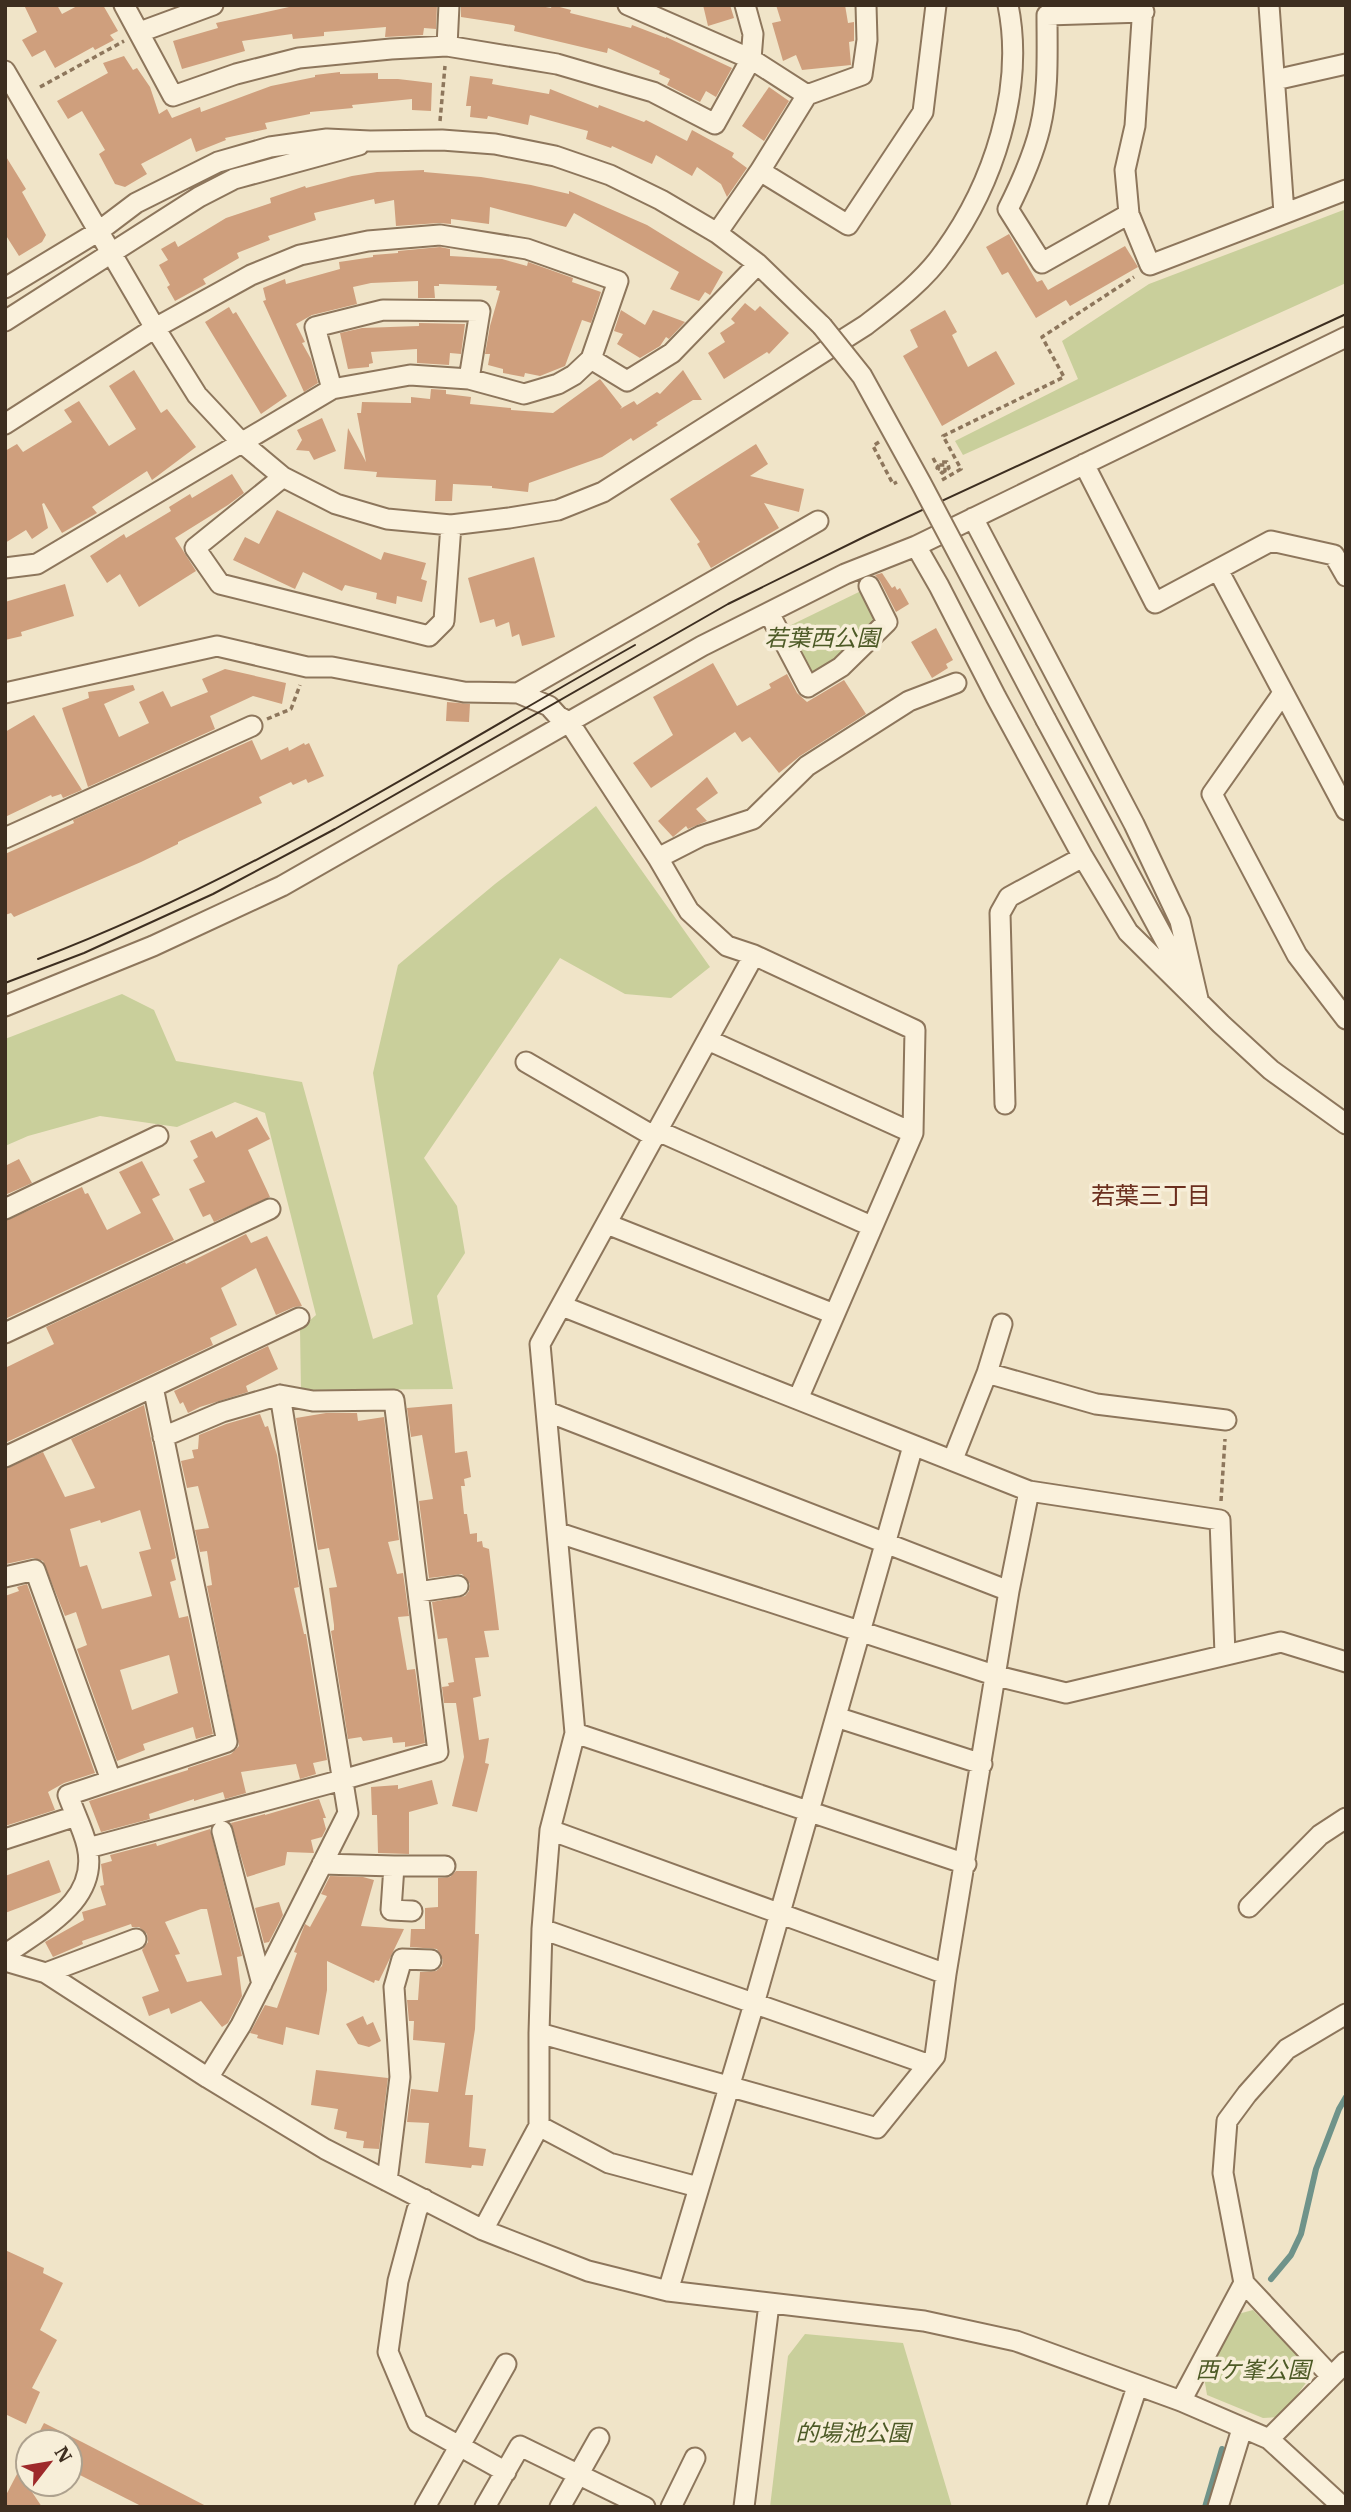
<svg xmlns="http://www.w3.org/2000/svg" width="1351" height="2512" font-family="'IBM Plex Serif','Noto Sans JP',serif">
<rect width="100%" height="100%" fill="#f0e4c8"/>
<!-- green -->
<path fill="#c9cf9b" d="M1346,209V283L963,455L955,441L1078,379L1062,341L1149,284Z
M863,590L878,619L821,672L808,671L785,628Z
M596,806L710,967L671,998L625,994L560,958L424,1158L457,1206L465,1253L437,1296L453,1389L301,1390L300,1329L316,1315L265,1113L235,1102L177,1127L100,1116L28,1136L5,1146V1039L122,994L154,1010L176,1061L302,1082L373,1339L413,1324L373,1073L398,965L495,884Z
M1253,2310L1308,2367V2380L1281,2417L1263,2418L1207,2395L1204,2377L1238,2314Z
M805,2334L903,2343L952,2507H770L788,2356Z"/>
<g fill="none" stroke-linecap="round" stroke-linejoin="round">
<!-- stream -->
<path stroke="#6f938a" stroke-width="6" d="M1271,2279L1291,2255L1301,2234L1316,2169L1339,2109L1346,2097
M1205,2507L1222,2449"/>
</g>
<!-- building -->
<path fill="#cf9f7d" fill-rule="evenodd" d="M24,5H57L62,14L79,5H103L118,31L110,35L114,40L95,50L93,47L55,68L45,50L32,57L22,40L37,32Z
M289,5H437L436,29L424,28L423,35L385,37L386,27L324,32V36L293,39L292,34L242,41L245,51L182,69L173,41L218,28L216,23L289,7Z
M461,5H535L551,8L552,5L571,10L570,13L631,28L632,25L666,38V37L732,68L716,97L706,91L700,102L667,85L670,79L659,74L660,71L608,48L607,53L514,31L515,26L513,25L461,17Z
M703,5H730L734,18L708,26Z
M776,5H845L848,23L854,22V41L849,42L851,65L802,70L796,55L783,61L772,23L781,21Z
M124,56L133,70L137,68L150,87L159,114L167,109L172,118L200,107L201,112L271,86L315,77V75L340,72V74L378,73V79H398L432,83L431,111L412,110V99L352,105L353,108L310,112V114L265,123L267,129L225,138L226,140L196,152L191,138L141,164L147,174L125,187L115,184L99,154L105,150L82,111L68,119L57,101L108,73L103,63Z
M470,76L493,79L492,84L549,94L550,89L598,108L599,105L644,122L646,120L687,141L692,130L734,153L732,157L747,168L727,197L721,184L697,167L692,176L656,155L652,164L612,146L611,148L586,139L588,131L530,115L528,125L488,116L487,119L470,117L471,106H466Z
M769,87L789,101L764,141L742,126Z
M5,155L26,189L22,192L46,235L42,242L19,256L5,234Z
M424,170V172L481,177L531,185L569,194V191L647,225L723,272L710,295L705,292L699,301L670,289L679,272L574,213L566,227L490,207L489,224L451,219V224L439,223L396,226L394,200L375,204L374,199L314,213L316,220L268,236L270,240L237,253L239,258L203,279L206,284L175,301L167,287L170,285L159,265L168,260L161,249L175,241L178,247L226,218L271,203L270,198L305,186L306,188L352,176L377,172Z
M1009,234L1037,282L1042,280L1048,290L1125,246L1138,267L1070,306L1066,300L1036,318L1008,272L1002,275L986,247Z
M440,247L450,249V256L502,259L527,266L528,262L573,278L572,282L601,292L591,323L582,320L565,366L540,376L525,373L524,377L503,373V369L488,365L490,354H485L490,326L500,291L496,290L497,286L439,284V286H434L435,298H418V281L371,283L353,287L357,304L312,315L296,324L305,342L302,343L311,359L318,383L304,392L263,301L266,300L263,288L285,279L286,284L340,269L339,262L373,257V255L398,253V251Z
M745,303L755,311L760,306L789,333L769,354L767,352L724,379L708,353L725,342L720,333L735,323L731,319Z
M229,307L233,314L236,312L287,396L261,414L205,322Z
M621,310L645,325L653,310L685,322L669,339L666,337L660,346L640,358L617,344L623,334L614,331Z
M945,310L957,332L952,335L968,367L996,351L1015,384L942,426L903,356L918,347L910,330Z
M419,323L465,324L461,354L450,353L449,365L417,363V349L371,352L373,363L369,364V367L348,369L340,333L362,328L419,326Z
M134,370L161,413L167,409L196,447L152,480L147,471L92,507L97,513L62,533L44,503L42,504L48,528L32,539L26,530L5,543V451L17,444L23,452L72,422L64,410L79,401L109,446L136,429L109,386Z
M683,370L702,400H693L656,423L658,425L633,441L631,438L602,457L529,483L528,492L492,488V486L453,484L452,501H435L436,480L376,477L377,472L344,469L348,428L366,462L357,413H361L362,402L411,403V397L430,399L431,389L446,390V394L471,397L470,404L511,408V410L553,413L600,379L622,407L620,409L634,401L637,405L657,392L660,394Z
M322,418L336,451L314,460L309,451L296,450L302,440L297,430Z
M756,444L768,464L750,476L804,489L799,512L764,503L779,528L711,568L697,544L700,542L670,499Z
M232,474L244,493L228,505L175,538L196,571L139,607L120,574L107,583L90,556L124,534L126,538L171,511L169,507L190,494L192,498Z
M277,510L381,560L384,552L426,563L421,579L427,581L422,602L397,596L396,604L376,599L377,593L345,585L342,591L303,572L295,589L233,560L245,537L259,544Z
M534,557L555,637L522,646L519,634L512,637L509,622L496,627L494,619L480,623L468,578Z
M882,573L892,588L895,586L897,590L900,588L909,604L896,612L880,581L875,575Z
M65,584L74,616L21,632L22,636L5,640V602Z
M936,628L953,660L946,664L948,668L932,678L911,642Z
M713,663L737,706L771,688L769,684L787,674L797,693L807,702L844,680L866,714L800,756L779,773L750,737L742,742L735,732L651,788L633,763L673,735L653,697Z
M225,669L286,683L282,704L253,696L210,716L215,729L88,787L62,708L89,698L88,692L133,685L135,690L104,704L119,737L149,723L139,702L163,691L171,707L208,692L202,679Z
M447,702L470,704L469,722L446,721Z
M34,715L82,790L63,798L61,794L52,797L51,795L5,817V732Z
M252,740L261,760L288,747L289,751L304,743L305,745L309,743L324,776L308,783L306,779L293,785L291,782L259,797L262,803L178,842V844L141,862L14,917L11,913L5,915V854L74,823L73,820Z
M707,777L718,793L696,809L707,821L688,829L686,826L673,837L658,821Z
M257,1117L270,1139L248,1150L270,1197L214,1222L210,1214L203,1217L189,1189L205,1182L193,1160L198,1157L190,1141L212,1131L216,1138Z
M19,1159L32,1183L5,1195V1166Z
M142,1161L160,1195L152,1199L174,1240L5,1319V1221L82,1187L85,1194L88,1193L107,1230L141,1213L119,1172Z
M246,1234L251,1243L267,1236L302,1306L294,1307L276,1315L256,1268L221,1288L237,1325L210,1338L213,1345L5,1443V1368L54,1344L46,1327L185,1262L186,1264Z
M268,1346L278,1369L246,1386L248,1392L200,1407L188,1413L183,1402L180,1404L174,1391Z
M452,1404L455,1453L467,1451L471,1477L464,1479L465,1486H461L464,1514H467L470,1534L477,1533V1542L482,1541L483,1547L489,1549L499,1630L484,1631L489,1657L475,1658L481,1696L473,1698L479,1740L489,1738L485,1763L489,1764L477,1812L452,1806L464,1757L456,1703H444L442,1687L449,1686L448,1683L454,1682L447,1638L438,1639L432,1602L465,1596L469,1591L470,1584L462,1574L429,1578L419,1501L433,1499L422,1435L411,1437L407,1408Z
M144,1405L176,1558L171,1560L176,1580L170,1582L179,1618L188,1616L213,1734L196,1739L193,1727L143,1744L145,1750L117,1761L77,1649L87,1645L76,1612L65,1616L43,1561L33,1558L6,1564L5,1562V1469L43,1452L65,1497L95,1488L71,1439ZM140,1510L151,1549L139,1552L152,1596L102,1609L87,1565L80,1567L70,1529L100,1520L101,1523ZM169,1655L178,1693L132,1710L120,1670Z
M326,1413H357L358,1421L384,1417L399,1540L388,1542L397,1574L403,1573L409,1616L398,1617L407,1670L415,1669L416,1676L425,1743L417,1745L405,1747V1742L393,1743L392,1737L363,1741L361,1737L348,1739L331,1631L334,1630V1625L329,1588L337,1587L329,1548L318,1550L296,1418Z
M260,1414L265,1427L268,1426L277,1455L299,1587L294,1588L304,1634H306L327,1760L313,1763L316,1774L300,1779L296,1764L241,1772L246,1793L225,1799L223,1792L194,1801V1799L149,1814L150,1819L101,1832L89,1801L188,1770V1768L231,1754L239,1746L207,1586L212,1585L207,1551L200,1552L195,1530L209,1528L198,1486L187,1488L181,1461L194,1458L192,1450L198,1449L199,1435L226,1424Z
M27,1584L95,1773L64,1783L48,1792L55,1810L5,1826V1596L19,1591L17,1587Z
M432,1780L438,1804L409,1812V1854L378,1853L377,1815H372L371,1787L398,1785V1789Z
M319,1799L326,1818H323L326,1829L322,1837L311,1840L314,1853L287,1852L285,1865L247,1877L231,1823L265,1814V1815Z
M210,1829L242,1956L237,1957L242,1996L228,2023L222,2027L201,2001L171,2014L169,2008L149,2016L142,1997L159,1991L142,1950L148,1942L147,1934L139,1927H132L131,1924L82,1941L83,1944L53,1957L45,1942L84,1920L82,1912L106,1905L100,1886L104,1885L101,1864L112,1861L110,1855L156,1843L157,1846ZM201,1909H207L222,1975L187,1982L175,1955L180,1954L165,1922Z
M49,1860L61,1892L5,1913V1876Z
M456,1871H477L475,1934H479L475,2029L465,2095H473L469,2147L486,2149L483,2166L472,2165L471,2168L425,2163L429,2123L407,2122L411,2089L438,2092L445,2043L413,2040L414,2021H409L407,2000H418L420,1972L436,1971L442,1966L443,1960L437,1949L410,1947L411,1929H425V1908L438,1907V1878L450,1877Z
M330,1876L363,1877L374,1880L361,1926L404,1929L379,1981L375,1980L374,1983L327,1961V1990L319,2035L286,2027L283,2045L257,2038L258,2035L250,2033L265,2005L277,2008L297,1953L294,1952L305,1924L310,1927L327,1896L321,1894Z
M279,1902L283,1915L269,1942L264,1943L255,1908Z
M363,2016L367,2025L373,2022L381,2041L369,2047L358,2044L346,2024Z
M316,2070L388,2078L379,2149L363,2148L364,2141L346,2138L347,2132L334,2129L338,2109L311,2105Z
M5,2250L44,2268L43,2273L63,2283L40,2330L57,2340L32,2388L40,2392L26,2424L5,2414Z
M44,2423L82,2442L208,2507H143L70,2470V2442H34Z
M28,2453V2486L42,2507H5V2497Z"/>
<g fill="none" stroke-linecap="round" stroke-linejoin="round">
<!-- minor casing -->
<g stroke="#8d765c" stroke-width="23">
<path id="minor" d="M124,5L173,96L236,74L299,58L391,49L447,46L557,64L653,92L715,124L751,59L753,34L745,5
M628,5L751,59L807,95L862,75L867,40L866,5
M1143,5L1135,126L1125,170L1129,214L1150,265L1346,190
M1269,5L1284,213
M140,32L213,5
M447,46L449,5
M5,71L155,328L197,395L241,442L283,477L336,504L387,519L451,525L509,518L558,510L603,492L866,325C893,304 924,281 944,252C993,185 1025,89 1008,5
M1275,80L1346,64
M760,171L848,225L923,112L936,5
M1129,214L1042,263L1008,209C1021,183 1033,157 1040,128C1049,91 1047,53 1047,15L1144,12
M717,233L760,171L807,95
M5,288L99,231L136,203L218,162L270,147L327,139L370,141L442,140L495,144L555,156L610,175L661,200L717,233L758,264L822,326
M5,321L199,197L234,179L359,145
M591,359L627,381L672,353L758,264
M332,389L315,327L383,310L480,311L469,379
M5,424L155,328L251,275L300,255L368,241L440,235L527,249L618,281L591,359L574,375L558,384L524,394L469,379L410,375L332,389L37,564L5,568
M1084,464L1155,603L1271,541L1334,555L1346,576
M283,477L195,548L220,584L429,636L444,621L451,525
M973,518L1134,824L1180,921L1198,999
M916,546L939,586L996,697L1083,857L1128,932L1221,1024L1271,1070L1346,1124
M1218,570L1346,810
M769,613L808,687L841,667L887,622L869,586
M5,693L217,646L307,667H332L464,692L518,693L549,706L558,716L569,722L658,858L689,911L727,946L754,955L915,1030L913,1133L798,1399
M518,693L818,521
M1283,693L1212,794L1297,955L1346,1019
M1046,720L1187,981
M5,838L252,726
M658,858L701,836L753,819L807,766L909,701L956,683
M5,1006L153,946L282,886L702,646L845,574L916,546L1346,337
M708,1040L913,1133
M526,1062L655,1137
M1005,1104L1000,913L1009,897L1083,857
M658,1131L871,1226
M5,1209L158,1136
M607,1224L834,1314
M5,1333L270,1209
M987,1373L1002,1324
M153,1387L299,1318
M548,1412L1009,1591
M5,1457L153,1387L227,1742L68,1795C74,1812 83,1829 87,1846C100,1902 41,1928 5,1955
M953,1459L987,1373L1096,1404L1226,1420
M1029,1491L1220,1520L1225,1654
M559,1533L997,1676L1066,1693L1281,1642L1346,1662
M5,1577L35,1570L111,1780
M418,1592L458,1586
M836,1717L982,1764
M575,1733L966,1864
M550,1830L946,1974
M222,1831L262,1984
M5,1839L76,1816
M88,1848L342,1780L438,1752L394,1400L313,1401L280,1395L222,1412L163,1437
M322,1864L394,1866L391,1910L412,1911
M394,1866H445
M1249,1907L1320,1835L1346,1818
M542,1929L927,2064
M5,1961L46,1973L208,2078L325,2149L483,2230L588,2271L668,2291L924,2321L1016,2341L1181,2401L1269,2439L1343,2507
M46,1973L136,1939
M539,2033L877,2128L935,2056L946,1974L1009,1591L1029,1491L562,1306
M208,2078L241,2025L348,1813L280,1395
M539,2126L609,2163L698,2187
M387,2181L400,2077L394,1987L402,1959L431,1960
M424,2199L417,2210L398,2281L388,2352L418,2423L506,2472
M483,2230L539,2126V2033L542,1929L550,1830L575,1733L540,1344L754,955
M668,2291L754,2004L913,1446
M1330,2375L1244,2283L1223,2173L1227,2121L1247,2094L1287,2049L1346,2014
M1181,2401L1244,2283
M1269,2439L1346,2362
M425,2507L506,2364
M485,2507L520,2446L645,2507
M560,2507L599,2438
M671,2507L695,2458
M744,2507L769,2304
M1097,2507L1137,2387
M1218,2507L1242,2429"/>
</g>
<!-- path -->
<path stroke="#8d765c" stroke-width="3.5" stroke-dasharray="5 3.5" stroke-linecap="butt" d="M40,87L124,41
M440,121L445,66
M879,442L873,446L893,484L897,482
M933,458L939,469L945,471V465H939
M942,480L961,469L943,436L1064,377L1042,337L1134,277
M267,719L291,709L300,685
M1221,1501L1225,1439"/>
<!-- minor -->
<use href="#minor" stroke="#faf1dc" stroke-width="19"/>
<!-- tram -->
<path stroke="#3d2e20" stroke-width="2" d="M38,959C247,880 441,755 635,645
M5,983L84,953L213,894L335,829L728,604L866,536L1346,314"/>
<!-- minor-bridge casing -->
<g stroke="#8d765c" stroke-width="23" stroke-linecap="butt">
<path id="minor-bridge" d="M822,326L862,376L921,483L1046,720"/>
</g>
<!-- path-bridge -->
<path stroke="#8d765c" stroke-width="3.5" stroke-dasharray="5 3.5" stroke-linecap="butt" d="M939,465L937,468L942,473L949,468L947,462H940"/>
<!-- minor-bridge -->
<use href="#minor-bridge" stroke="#faf1dc" stroke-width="19"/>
</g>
<g text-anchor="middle" stroke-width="7" stroke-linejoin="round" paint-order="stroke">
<!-- park labels -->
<g font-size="23" font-style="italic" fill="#4d5a26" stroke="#f7eed8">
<text x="822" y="646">若葉西公園</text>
<text x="1253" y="2378">西ケ峯公園</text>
<text x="853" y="2441">的場池公園</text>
</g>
<!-- neighbourhood labels -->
<g font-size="24" fill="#6b2e1e" stroke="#f7eed8">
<text x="1151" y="1204">若葉三丁目</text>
</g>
</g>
<!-- border -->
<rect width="1351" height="2512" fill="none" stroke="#3d2e20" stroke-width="14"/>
<!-- north arrow -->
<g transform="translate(49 2463) rotate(59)"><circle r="33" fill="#f7eed8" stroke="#ada18e" stroke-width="2"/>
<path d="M0-5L12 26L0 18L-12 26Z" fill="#9e2a2b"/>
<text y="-10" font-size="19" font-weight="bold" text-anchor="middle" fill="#3d2e20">N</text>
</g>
</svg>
